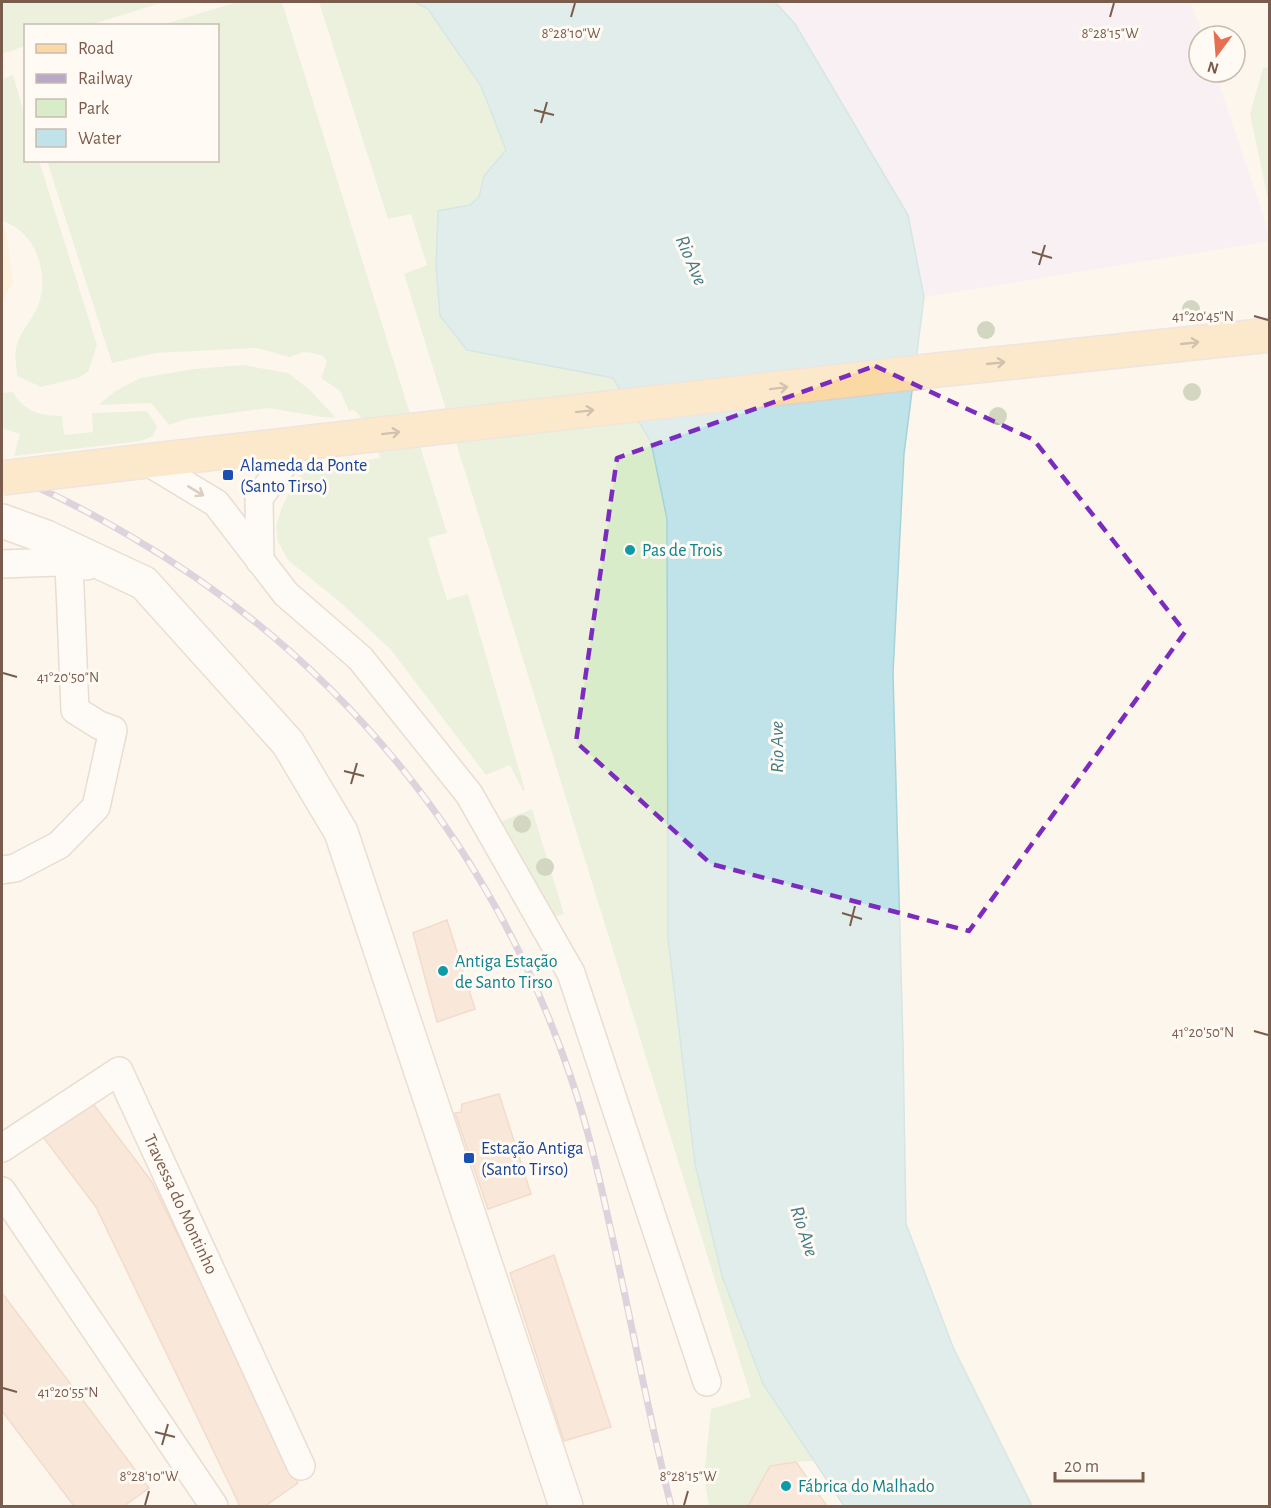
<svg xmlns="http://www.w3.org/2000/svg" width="1271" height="1508" font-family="'Alegreya Sans',sans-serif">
<rect width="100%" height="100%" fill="#fdf6ec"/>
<!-- education -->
<path fill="#f3e8fa" d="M775,2H1191L1203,36H1199V72H1215L1269,233V241L924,297L908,215L795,24Z"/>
<!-- green -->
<path fill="#d8ecc9" d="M2,2H164L90,25L26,26L25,46L2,54Z
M237,2H282L447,533L428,538L447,600L468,594L525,790L523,791L510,765L486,775L391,650L341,603L288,560L278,542L276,526L282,507L296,478L313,467L381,458L360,416L354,410L349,411L340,391L321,378L327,362L323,356L313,353L303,352L289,357L257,348L155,353L112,363L47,161L218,160V26L162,25Z
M319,2H414L428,8L481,86L506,150L484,176L479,197L470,205L438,211L436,267L440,316L467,350L613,378L651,442L667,519L668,721L695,1164L722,1276L763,1384L815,1461L796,1462L770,1466L748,1506H709L704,1477L711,1409L751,1397L404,274L427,265L411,214L388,219Z
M1269,67H1270L1269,204L1250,114L1263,68Z
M13,75L25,116L26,160L39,161L97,345L88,372L78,378L41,387L17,376C17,368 14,356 16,348C19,333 32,320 38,306C50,275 36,231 2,221V79Z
M243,365L288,373L310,390L336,418L322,417L269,408L186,419L169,425L151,403L98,405L114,392L140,378L194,369Z
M13,392C23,411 41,416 62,416L64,435L93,432L92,413L147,411L157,426L153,436L141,441L14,456L20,434L2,428V393Z
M532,809L564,914L554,917L502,821Z"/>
<!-- sand -->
<path fill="#fcefc7" d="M2,228L6,229L13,282L2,302Z"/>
<!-- water -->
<path fill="#bfe3e8" stroke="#a5d3da" stroke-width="1.5" d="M414,2H775L795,24L908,215L924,297L904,454L893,673L903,1044L906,1224L953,1347L1032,1506H844L763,1384L722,1276L695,1164L668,938L667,519L651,442L613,378L467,350L440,316L436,267L438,211L470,205L479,197L484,176L506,150L481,86L428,9Z"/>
<!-- building -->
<path fill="#f3d5c3" stroke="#e6bba3" stroke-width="1.5" d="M447,920L475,1009L437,1022L413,933Z
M499,1094L531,1194L488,1209L455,1113L461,1112L462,1104Z
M91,1101L152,1182L298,1483L265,1506H240L96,1207L43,1137Z
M554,1255L611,1427L564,1441L510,1273Z
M2,1293L149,1488L124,1506H74L2,1411Z
M796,1462L827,1506H748L770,1466Z"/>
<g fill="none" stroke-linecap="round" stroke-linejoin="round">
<!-- street casing -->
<g stroke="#d1beb0" stroke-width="30">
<path id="street" d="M146,461L216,503L286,594L360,658L469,794L571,973L707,1382
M260,561L259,498L298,444
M2,564L57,562L87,566
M2,870L15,868L59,845L96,807L113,730L99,725L75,710L69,564
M2,1148L119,1071L301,1466
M2,1191L214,1506"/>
</g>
<!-- secondary casing -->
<g stroke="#d6c0b0" stroke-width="36">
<path id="secondary" d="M2,521L46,537L144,583L288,743L341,832L566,1506"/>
</g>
<!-- primary casing -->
<g stroke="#dad1cd" stroke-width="36">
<path id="primary" d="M146,461L938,370L1270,335"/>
</g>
<!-- street -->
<use href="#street" stroke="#fff" stroke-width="27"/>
<!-- secondary -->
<use href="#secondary" stroke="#fff" stroke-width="33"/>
<!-- primary -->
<use href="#primary" stroke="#fbd9a5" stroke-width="33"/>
<!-- rail casing -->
<g stroke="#b9a8c9" stroke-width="7">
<path id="rail" d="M2,473C46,489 89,512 130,536C340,658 492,846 570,1075C591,1135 603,1196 617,1258C635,1341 651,1424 671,1506"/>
</g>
<!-- rail -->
<use href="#rail" stroke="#fffaf3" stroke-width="4.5" stroke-dasharray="14" stroke-linecap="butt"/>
<!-- primary-bridge casing -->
<g stroke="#dad1cd" stroke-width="36" stroke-linecap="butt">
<path id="primary-bridge" d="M2,478L146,461"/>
</g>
<!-- primary-bridge -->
<use href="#primary-bridge" stroke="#fbd9a5" stroke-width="33"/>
</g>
<!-- trees -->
<g fill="#a0b28e">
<circle cx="1191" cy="309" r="9"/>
<circle cx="986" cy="330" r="9"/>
<circle cx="1192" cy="392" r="9"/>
<circle cx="998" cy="416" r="9"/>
<circle cx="522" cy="824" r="9"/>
<circle cx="545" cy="867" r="9"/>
</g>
<!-- one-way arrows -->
<defs><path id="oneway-shaft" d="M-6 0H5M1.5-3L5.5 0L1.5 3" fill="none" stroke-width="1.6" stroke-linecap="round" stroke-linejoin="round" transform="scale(1.5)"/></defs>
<g stroke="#a18267">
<use href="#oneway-shaft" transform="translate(1190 343) rotate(-6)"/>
<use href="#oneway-shaft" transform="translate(996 363) rotate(-6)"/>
<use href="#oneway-shaft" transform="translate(779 388) rotate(-7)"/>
<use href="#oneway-shaft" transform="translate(585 411) rotate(-7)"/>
<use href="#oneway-shaft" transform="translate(391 433) rotate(-7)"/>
</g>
<use stroke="#af9d94" href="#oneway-shaft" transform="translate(196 491) rotate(31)"/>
<!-- marked area -->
<path d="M0 0H1271V1508H0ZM875,366L1034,440L1185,632L969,931L711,864L576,742L617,458Z" fill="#fdf6ec" fill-opacity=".55" fill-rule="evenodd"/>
<path fill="none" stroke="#7b2cbf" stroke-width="4.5" stroke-dasharray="12 8" stroke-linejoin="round" d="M875,366L1034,440L1185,632L969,931L711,864L576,742L617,458Z"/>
<!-- ticks -->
<path fill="none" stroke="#7a5c4d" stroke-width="2" d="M571,17L575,3M1110,17L1114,3M534,110L554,115M541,123L547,102M1032,252L1052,258M1039,265L1045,245M1254,316L1268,320M3,673L17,677M344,771L364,776M351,784L357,763M842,913L862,919M850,926L855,906M1254,1031L1268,1035M3,1388L17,1392M155,1432L175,1437M162,1445L168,1424M145,1505L149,1491M684,1505L688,1491"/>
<!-- markers -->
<g fill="#1a4fb4" stroke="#fffaf3" stroke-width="2">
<rect x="222" y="469" width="12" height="12" rx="3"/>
<rect x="463" y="1152" width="12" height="12" rx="3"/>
</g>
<g fill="#0f9aa8" stroke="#fffaf3" stroke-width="2">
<circle cx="630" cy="550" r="6"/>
<circle cx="443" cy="971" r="6"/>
<circle cx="786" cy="1486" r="6"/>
</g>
<g text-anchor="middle" stroke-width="6" stroke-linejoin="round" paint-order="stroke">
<!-- transit labels -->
<g font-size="18" fill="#164399" stroke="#fffaf3" text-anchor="start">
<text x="240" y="471">Alameda da Ponte<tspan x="240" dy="21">(Santo Tirso)</tspan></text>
<text x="481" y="1154">Estação Antiga<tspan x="481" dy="21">(Santo Tirso)</tspan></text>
</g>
<!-- culture labels -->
<g font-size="18" fill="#0d838f" stroke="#fffaf3" text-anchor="start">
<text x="642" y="556">Pas de Trois</text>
<text x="455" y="967">Antiga Estação<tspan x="455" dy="21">de Santo Tirso</tspan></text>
<text x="798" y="1492">Fábrica do Malhado</text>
</g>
<!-- street labels -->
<g font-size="18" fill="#7a5c4d" stroke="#fffaf3">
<text transform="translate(181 1204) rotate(65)" y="6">Travessa do Montinho</text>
</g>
<!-- water labels -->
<g font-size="20" font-style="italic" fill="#437c86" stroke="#fffaf3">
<text transform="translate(692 260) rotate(67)" y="7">Rio Ave</text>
<text transform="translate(776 747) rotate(-90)" y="7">Rio Ave</text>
<text transform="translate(805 1231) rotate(72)" y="7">Rio Ave</text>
</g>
</g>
<g font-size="15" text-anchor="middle" fill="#7a5c4d" stroke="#fffaf3" stroke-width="6" stroke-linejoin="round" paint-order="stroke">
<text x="571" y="38">8°28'10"W</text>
<text x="1110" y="38">8°28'15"W</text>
<text x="1203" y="321">41°20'45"N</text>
<text x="68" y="682">41°20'50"N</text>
<text x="1203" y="1037">41°20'50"N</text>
<text x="68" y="1397">41°20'55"N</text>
<text x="149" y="1481">8°28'10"W</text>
<text x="688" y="1481">8°28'15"W</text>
</g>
<!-- border -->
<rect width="1271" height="1508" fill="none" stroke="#7a5c4d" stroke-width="6"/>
<!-- legend -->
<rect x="24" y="24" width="195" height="138" fill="#fffaf3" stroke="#cabbb1" stroke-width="1.5"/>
<rect x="36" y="44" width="30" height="9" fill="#fbd9a5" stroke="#cabbb1" stroke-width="1.5"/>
<text x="78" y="54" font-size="18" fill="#7a5c4d">Road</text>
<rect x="36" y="74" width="30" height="9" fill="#b9a8c9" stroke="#cabbb1" stroke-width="1.5"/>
<text x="78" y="84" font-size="18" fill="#7a5c4d">Railway</text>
<rect x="36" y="99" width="30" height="18" fill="#d8ecc9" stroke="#cabbb1" stroke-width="1.5"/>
<text x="78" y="114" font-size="18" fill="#7a5c4d">Park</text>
<rect x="36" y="129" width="30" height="18" fill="#bfe3e8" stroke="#cabbb1" stroke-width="1.5"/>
<text x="78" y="144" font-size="18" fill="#7a5c4d">Water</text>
<!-- north arrow -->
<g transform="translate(1217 54) rotate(196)"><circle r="28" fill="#fffaf3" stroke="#cabbb1" stroke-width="1.5"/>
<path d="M0-4.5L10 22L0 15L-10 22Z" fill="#e76f51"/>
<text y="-9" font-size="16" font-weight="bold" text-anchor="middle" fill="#7a5c4d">N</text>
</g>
<!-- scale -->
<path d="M1055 1472v9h88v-9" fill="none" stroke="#7a5c4d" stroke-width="3"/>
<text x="1064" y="1472" font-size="18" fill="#7a5c4d" stroke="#fffaf3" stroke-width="4.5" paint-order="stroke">20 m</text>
</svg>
